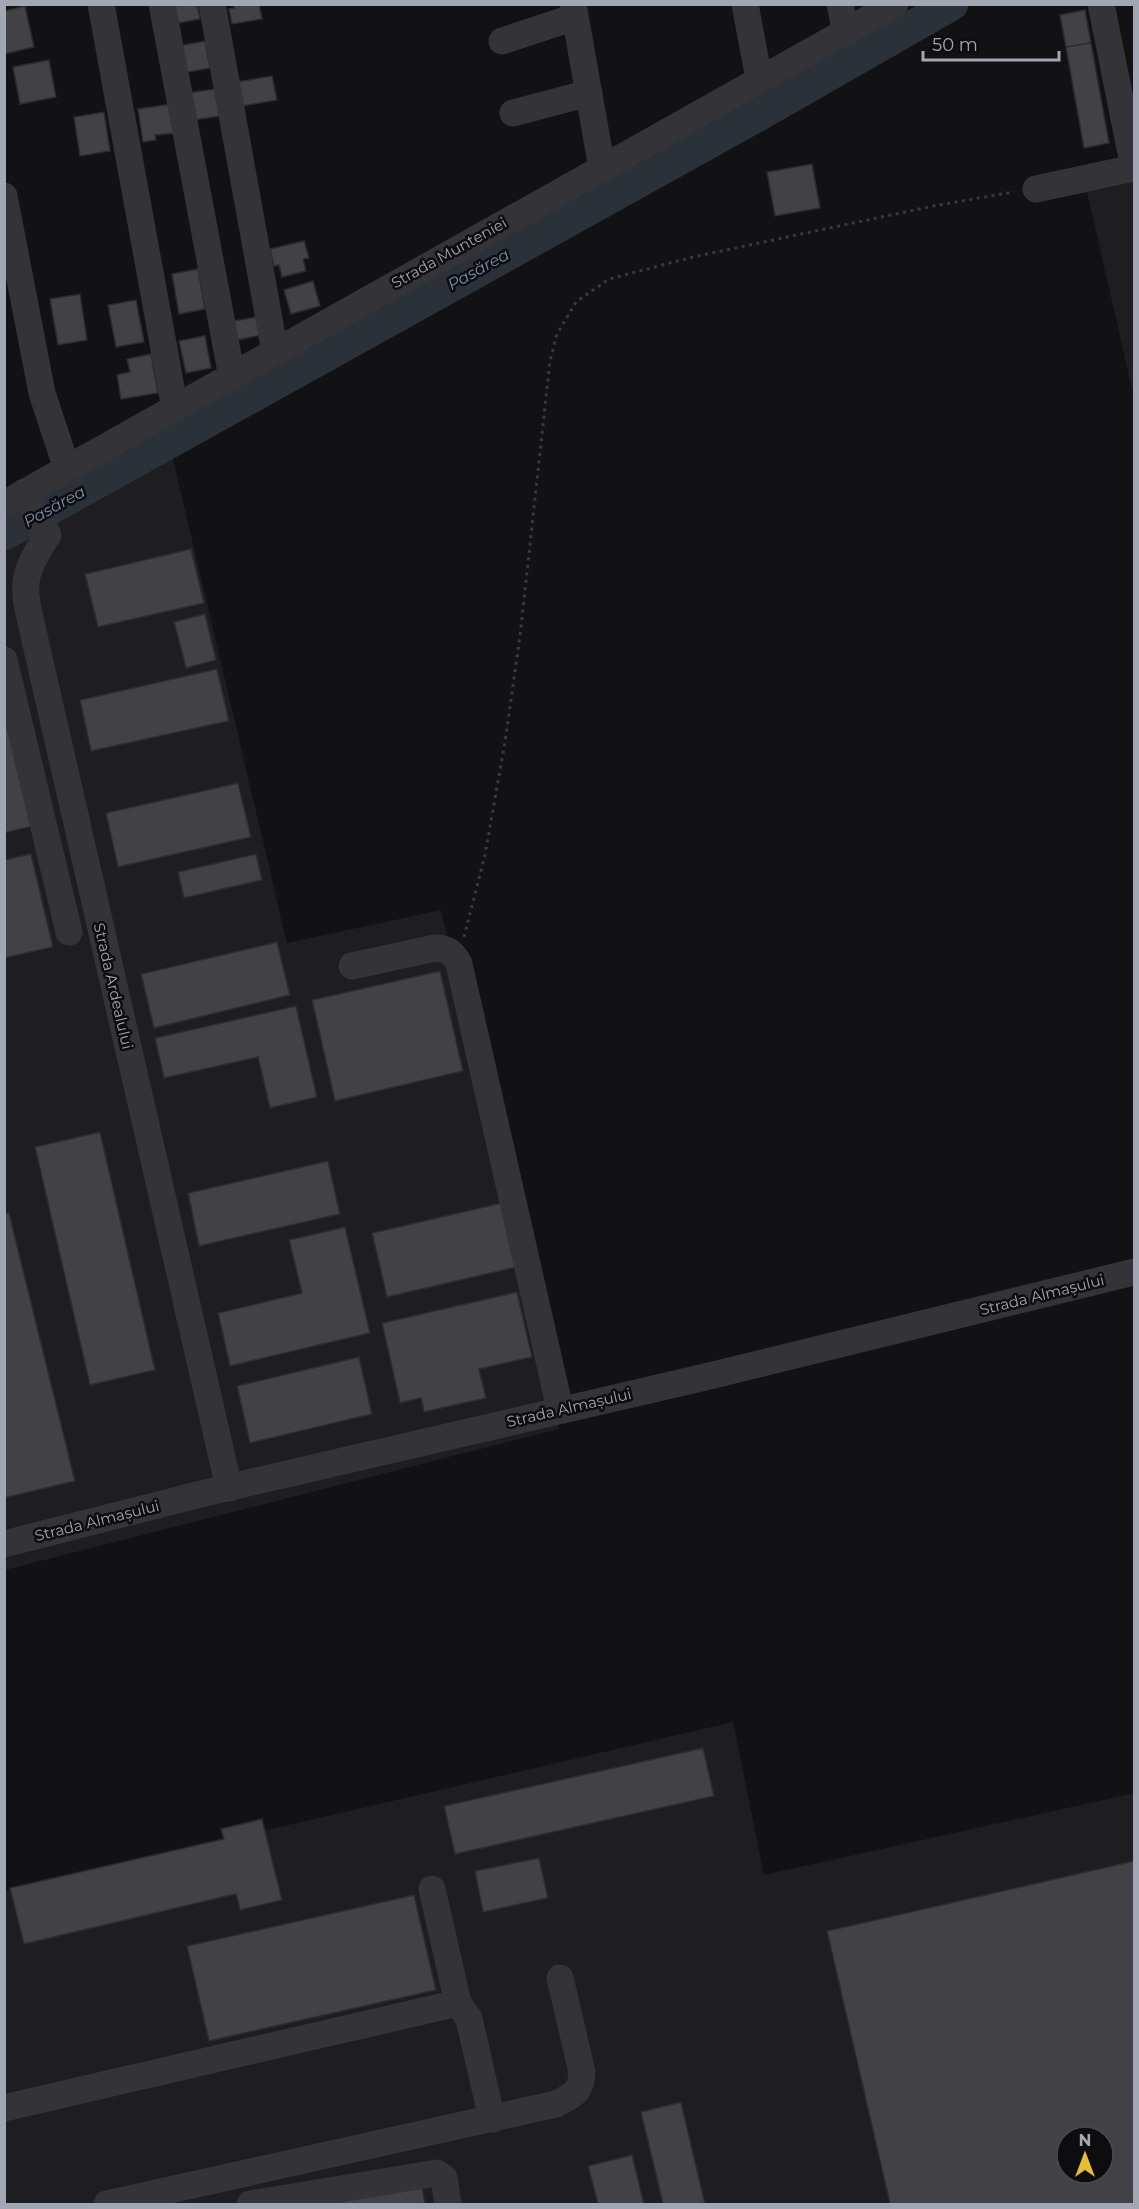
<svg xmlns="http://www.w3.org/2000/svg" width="1139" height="2209" font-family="Montserrat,sans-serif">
<rect width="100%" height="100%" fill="#121113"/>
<!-- built -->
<path fill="#1e1e20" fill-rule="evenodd" d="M1134,182V397L1087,192Z
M166,429L287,943L441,910L559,1429L5,1570V519Z
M733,1722L764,1875L1134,1793V2204H5L4,1891ZM1067,2137H1103V2173H1067Z"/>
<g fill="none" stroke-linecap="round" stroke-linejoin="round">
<!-- river -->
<path stroke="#2b3138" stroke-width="33" d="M4,534L758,115L952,4"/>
</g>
<!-- building -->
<path fill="#414146" stroke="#2c2c2f" stroke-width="1.5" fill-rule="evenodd" d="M170,4H197L200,19L173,24Z
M234,4H259L262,19L232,24L229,9L234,8Z
M25,6L34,47L4,54V11Z
M1085,10L1091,43L1066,47L1060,15Z
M205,41L210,68L183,73L178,46Z
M1091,43L1109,143L1084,148L1066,47Z
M49,60L56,97L20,104L13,67Z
M272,76L277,100L242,106L237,82Z
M215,89L220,116L193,120L188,93Z
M172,104L176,133L155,135L156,140L143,142L138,109Z
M104,112L110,151L80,156L74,117Z
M812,164L820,208L775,216L767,172Z
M304,241L309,258L303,259L306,271L282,277L279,265L274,266L270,249Z
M198,269L205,309L179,314L172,274Z
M313,281L320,306L291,314L284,290Z
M80,294L87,340L58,345L50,299Z
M136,300L144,342L116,347L108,305Z
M257,317L261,335L237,340L233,321Z
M205,336L211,368L186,373L179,341Z
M151,354L158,393L121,399L117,375L130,372L127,359Z
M191,549L204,603L98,627L85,574Z
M205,614L216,660L186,668L174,622Z
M217,669L229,721L91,751L80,700Z
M4,686L37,825L4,833Z
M238,783L251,837L118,867L106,813Z
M31,854L53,947L4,958V860Z
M256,854L262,880L184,898L178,872Z
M277,942L290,995L154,1028L141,974Z
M440,971L463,1071L335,1101L312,1000Z
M296,1006L317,1097L270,1108L258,1057L164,1078L155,1038Z
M100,1132L155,1370L90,1385L35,1147Z
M328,1161L340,1214L199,1246L188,1193Z
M502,1203L517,1267L387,1297L372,1233Z
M9,1213L75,1481L4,1498V1214Z
M345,1227L370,1333L230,1366L218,1313L302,1293L289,1240Z
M517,1292L532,1357L479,1369L486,1398L424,1412L421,1398L400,1403L382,1323Z
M359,1357L372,1414L250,1443L237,1386Z
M703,1748L714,1796L455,1854L444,1806Z
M262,1819L282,1900L240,1910L236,1894L24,1944L10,1888L224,1839L221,1829Z
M539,1858L548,1898L483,1912L475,1871Z
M1134,1861V2204H890L827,1931ZM1067,2137H1103V2173H1067Z
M414,1895L436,1990L209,2041L187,1946Z
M681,2102L705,2204H663L641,2112Z
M632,2155L644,2204H598L588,2166Z
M422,2186L425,2204H325Z"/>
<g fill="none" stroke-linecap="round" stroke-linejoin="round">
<!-- path -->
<path stroke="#393a3f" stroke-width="3" stroke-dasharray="3 4.5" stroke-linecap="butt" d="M464,937L485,855L505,742L520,636L550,361L557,334L576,302L609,279L693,257L938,205L1014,192"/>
<!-- minor -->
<path stroke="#333338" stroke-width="27" d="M101,4L175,409
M162,4L232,377
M212,4L275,352
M573,4L602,168
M745,4L759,79
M840,4L846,33
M1101,4L1134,168
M502,41L575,17
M513,113L589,93
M1036,189L1134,168
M4,196L42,393L67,469
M24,492L48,535C17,580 24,590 35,640L229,1488
M4,504L895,4
M4,660L69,932
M352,966L435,948C448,949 453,952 459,964L560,1409
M4,1544L205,1493L701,1378L1134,1272
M432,1889L458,2003L469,2019L492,2119
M4,2108L458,2003
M107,2204L556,2104C573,2095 581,2093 582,2072L560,1978
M250,2204L437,2173L444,2178L448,2204"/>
</g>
<g text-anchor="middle" stroke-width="5" stroke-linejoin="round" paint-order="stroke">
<!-- street labels -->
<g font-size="15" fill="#a3a7b3" stroke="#0d0c0e">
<text transform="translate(449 253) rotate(-29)" y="5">Strada Munteniei</text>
<text transform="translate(113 986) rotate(77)" y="5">Strada Ardealului</text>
<text transform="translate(1042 1295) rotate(-14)" y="5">Strada Almașului</text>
<text transform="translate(569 1408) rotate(-13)" y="5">Strada Almașului</text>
<text transform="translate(97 1521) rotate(-14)" y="5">Strada Almașului</text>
</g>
<!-- water labels -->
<g font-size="16" font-style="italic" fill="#7b91ad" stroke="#0d0c0e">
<text transform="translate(478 269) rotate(-29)" y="6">Pasărea</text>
<text transform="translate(54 506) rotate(-29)" y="6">Pasărea</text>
</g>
</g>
<!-- border -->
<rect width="1139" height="2209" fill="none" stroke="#a3a7b3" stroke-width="12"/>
<!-- north arrow -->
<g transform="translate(1085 2155)"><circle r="28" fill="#0d0c0e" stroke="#494a50" stroke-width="1.5"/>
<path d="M0-4.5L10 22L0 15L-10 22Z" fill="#e9bc33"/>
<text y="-9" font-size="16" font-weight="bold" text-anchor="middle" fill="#a3a7b3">N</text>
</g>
<!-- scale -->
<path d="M923 51v9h136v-9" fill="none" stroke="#a3a7b3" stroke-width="3"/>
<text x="932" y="51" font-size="18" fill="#a3a7b3" stroke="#0d0c0e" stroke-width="4.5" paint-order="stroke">50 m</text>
</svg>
